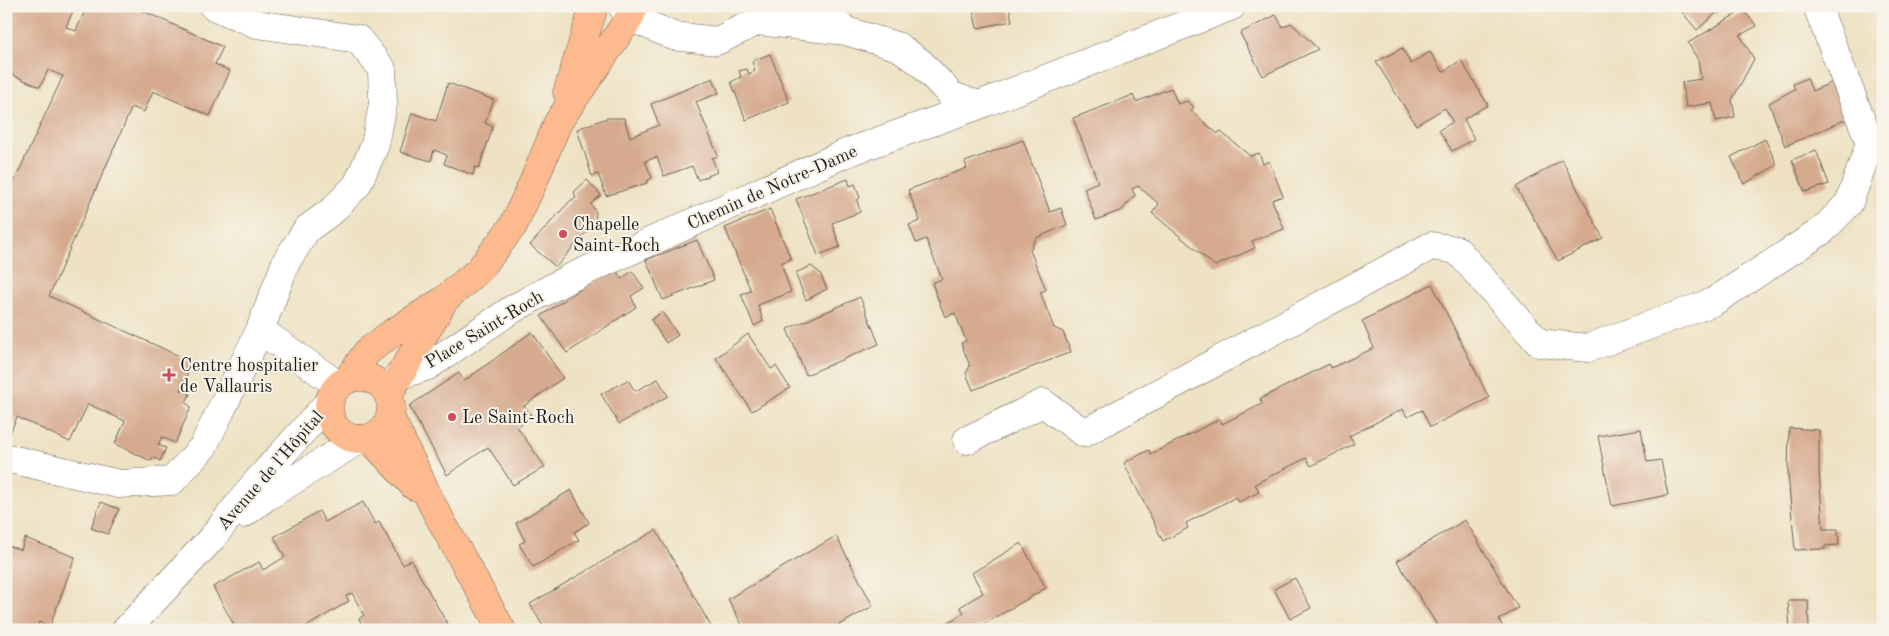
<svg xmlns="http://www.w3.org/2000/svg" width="1889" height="636" font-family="'Old Standard TT',serif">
<rect width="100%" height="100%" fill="#f7f3e8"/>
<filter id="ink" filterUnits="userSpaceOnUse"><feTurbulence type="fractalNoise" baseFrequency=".02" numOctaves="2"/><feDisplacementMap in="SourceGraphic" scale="10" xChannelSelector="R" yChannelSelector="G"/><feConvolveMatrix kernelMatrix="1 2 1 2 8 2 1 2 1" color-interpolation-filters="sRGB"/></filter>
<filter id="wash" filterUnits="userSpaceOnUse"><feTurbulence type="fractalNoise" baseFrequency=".0096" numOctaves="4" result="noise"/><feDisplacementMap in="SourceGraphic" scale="20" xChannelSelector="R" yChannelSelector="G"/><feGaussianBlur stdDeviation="1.12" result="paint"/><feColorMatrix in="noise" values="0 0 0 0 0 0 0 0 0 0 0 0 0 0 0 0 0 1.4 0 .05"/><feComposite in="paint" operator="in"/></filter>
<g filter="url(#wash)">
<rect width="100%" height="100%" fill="#eee2c3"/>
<g id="blocks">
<!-- building -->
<path fill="#d6aa8e" d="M6,6H75L66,27L76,31L87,6H132L223,47L215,64L230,71L210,116L153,91L144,112L132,107L49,296L192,362L181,390L190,394L186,403L191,407L175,443L162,437L158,445L166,448L160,461L153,457L151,461L115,444L125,421L88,404L70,442L17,417L10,433L6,432V199L63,76L48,70L40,87L6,72Z
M972,6H1009L1012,21L977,28Z
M1677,6H1724L1697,30Z
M1743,10L1757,26L1740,35L1754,59L1732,100L1735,117L1716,121L1712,103L1686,107L1682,82L1701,79L1698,60L1688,43Z
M1276,15L1283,27L1291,23L1318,49L1263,76L1240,33Z
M1402,48L1411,64L1430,52L1443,72L1461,60L1488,105L1464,119L1474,139L1452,151L1439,130L1453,122L1445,108L1416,125L1376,62Z
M770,54L789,102L746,120L731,82L741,77L739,71L747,69L749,74L755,71L752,61Z
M713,78L719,93L696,102L718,156L712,158L717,172L698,180L692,166L664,176L657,157L645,161L652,178L647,181V183L606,196L598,174L592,176L577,129L607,118H624L630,137L659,125L651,104Z
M1807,78L1812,91L1833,82L1849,118L1785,146L1769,103L1795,89L1793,84Z
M448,83L494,100L485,123L493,127L479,168L475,167L473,175L444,164L447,155L434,150L431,161L400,152L412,113L436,121Z
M1171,88L1178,104L1187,101L1194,107L1191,111L1218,134L1220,131L1250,156L1259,153L1263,164L1269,161L1283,196L1272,200L1284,229L1252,241L1255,248L1215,266L1152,213L1159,204L1138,186L1132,189L1135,195L1122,210L1096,220L1084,188L1098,182L1073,118L1133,95L1136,102Z
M1765,139L1777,165L1744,184L1731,157Z
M1023,140L1050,212L1061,208L1067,225L1036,238L1030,250L1046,290L1040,292L1054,328L1063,332L1071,352L973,390L966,373L970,366L961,343L966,341L955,313L945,317L932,283L942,279L926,239L916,243L909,225L920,221L908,190L967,168L965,162Z
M1816,150L1829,184L1805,192L1792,160Z
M1562,160L1603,238L1558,261L1516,187Z
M848,179L850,186L855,184L860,198L857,200L860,212L832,223L840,247L818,255L796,199Z
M587,180L601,195L591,204L596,212L595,222L556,267L530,245L571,200L576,198L574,192Z
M770,209L791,259L781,263L791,292L758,305L763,321L754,326L741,294L751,291L725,228Z
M697,240L714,280L663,300L646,260Z
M811,266L820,273L827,289L806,300L795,273Z
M617,271L621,279L632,271L644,288L631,296L636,307L567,353L541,316L588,284Z
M1432,284L1489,398L1430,427L1422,410L1407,417L1403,409L1349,436L1354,444L1311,466L1306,458L1255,484L1259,492L1239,502L1236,497L1186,523L1188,528L1163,541L1124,463L1149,450L1151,454L1220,419L1222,424L1262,404L1260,399L1329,364L1331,368L1374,348L1362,321Z
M860,297L879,344L806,375L787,329Z
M662,312L678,335L666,343L651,320Z
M532,332L563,378L524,406L531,415L517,427L545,467L513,485L488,447L447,475L409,406L459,373L464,381Z
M748,334L771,369L776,366L790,388L752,411L716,358Z
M658,379L668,396L619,424L601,394L628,380L635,391Z
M1789,428L1819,430V471L1823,529H1838L1839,545L1825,546V549L1795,550L1788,475Z
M1641,429L1647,462L1661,460L1668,495L1612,506L1598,436Z
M571,490L589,523L574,532L579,540L533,567L519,544L525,541L516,523Z
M101,502L119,509L108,534L91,528Z
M363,502L375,524L379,522L403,565L411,560L449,627L445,630H365L359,619L364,615L352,593L346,596L349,601L301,630H237L213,587L259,562L263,570L285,557L274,537L319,511L325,522Z
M1465,520L1518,608L1499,620L1505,630H1440L1397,561Z
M656,530L713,630H545L530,604Z
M836,536L873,606L830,630H745L728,599Z
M25,538L75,557L50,626L39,622L36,630H6V545L21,550Z
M1021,543L1046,588L974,630H934L964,613L960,607L983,593L972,573Z
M1295,578L1311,608L1290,619L1274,589Z
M1788,600H1808L1809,630H1790Z"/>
</g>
</g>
<g filter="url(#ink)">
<use href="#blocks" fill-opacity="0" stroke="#666156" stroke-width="1"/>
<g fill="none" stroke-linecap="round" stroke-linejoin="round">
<!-- minor casing -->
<g stroke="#666156" stroke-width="29">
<path id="minor" d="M213,6L257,24L358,39L382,69L383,104L375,145L357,185L332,211L307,229L286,262L260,330
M622,6L630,17L673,36L717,41L758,21L764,6
M816,6L846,31
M1817,6L1870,143L1883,151
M758,21L846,31L899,47L921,63L952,96L979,105
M398,376L428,366L511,310L568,279L846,153L979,105L1232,6
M967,440L1043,403L1084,433L1431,246L1457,250L1539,343L1588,348L1713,302L1823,230L1849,203L1870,143
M6,458L119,484L172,481L203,447L260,330L338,385
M243,514L266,497L360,439
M126,630L212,538L254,485L329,402"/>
</g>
<!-- major casing -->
<g stroke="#666156" stroke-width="29">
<path id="major" d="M567,93L594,6
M329 408a31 31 0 1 1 62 0a31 31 0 1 1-62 0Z
M347,380L367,352L392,333L444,300L479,270L513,226L535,178L558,122L630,17L634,6
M388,395L441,306
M390,417L434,508L502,630
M369,438L414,486"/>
</g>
<!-- minor -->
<use href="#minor" stroke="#fff" stroke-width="28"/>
<!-- major -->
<use href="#major" stroke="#fcba8e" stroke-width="28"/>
</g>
</g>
<!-- markers -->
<g fill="#d1495b" stroke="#f7f3e8" stroke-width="2">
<circle cx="563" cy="234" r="5"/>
<path d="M166.5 367.5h5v5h5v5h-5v5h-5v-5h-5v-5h5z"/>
<circle cx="452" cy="417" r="5"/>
</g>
<g text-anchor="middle" stroke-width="4" stroke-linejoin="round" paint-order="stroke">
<!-- street labels -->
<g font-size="18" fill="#1c1c1c" stroke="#f7f3e8">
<text transform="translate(772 187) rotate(-24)" y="6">Chemin de Notre-Dame</text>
<text transform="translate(484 329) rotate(-31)" y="6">Place Saint-Roch</text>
<text transform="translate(270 470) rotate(-49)" y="6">Avenue de l'Hôpital</text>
</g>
<!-- poi labels -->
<g font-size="18" fill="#1c1c1c" stroke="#f7f3e8" text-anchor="start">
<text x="573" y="230">Chapelle<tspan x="573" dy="21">Saint-Roch</tspan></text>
<text x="180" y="371">Centre hospitalier<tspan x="180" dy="21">de Vallauris</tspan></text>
<text x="462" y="423">Le Saint-Roch</text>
</g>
</g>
<!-- margin -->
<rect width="1889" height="636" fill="none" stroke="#f7f3e8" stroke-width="25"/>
</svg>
